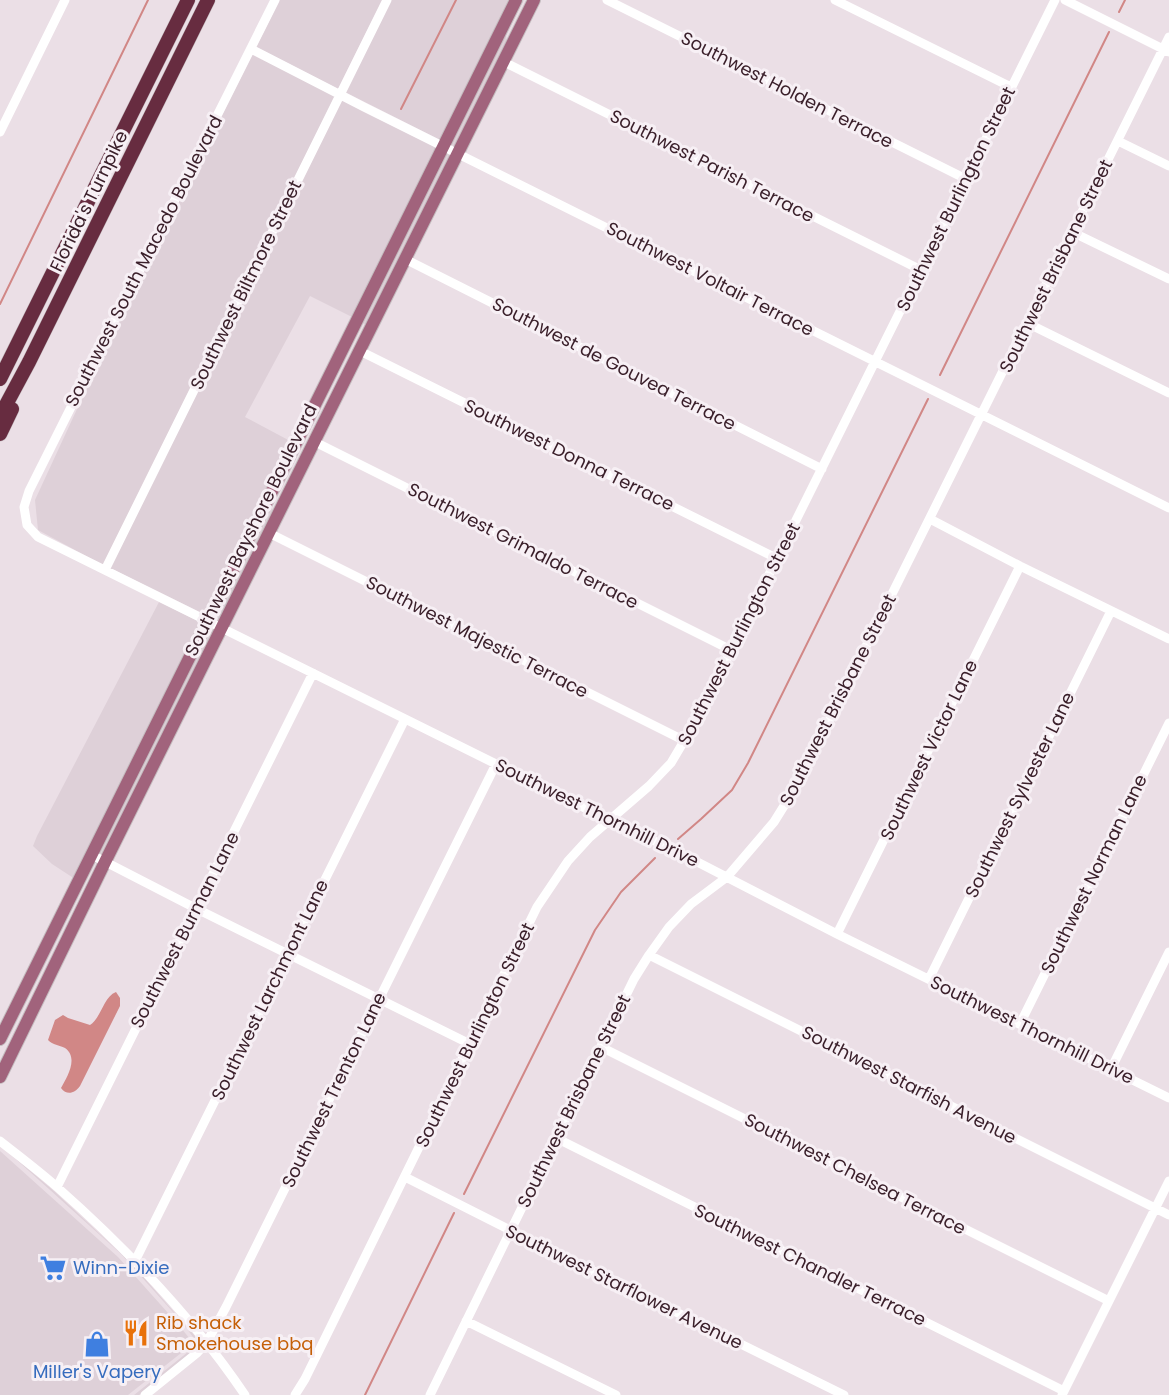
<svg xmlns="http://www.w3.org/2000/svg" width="1169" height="1395" font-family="Poppins,sans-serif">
<rect width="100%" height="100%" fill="#ebdfe6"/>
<!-- built -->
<path fill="#ded0d8" d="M280,0H382L338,89L256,47Z
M391,0H512L442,141L345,92Z
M521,0H524L506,35L507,43L456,147L449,144Z
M253,54L335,96L103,565L38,530L35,500L126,303Z
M342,100L439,148L354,318L310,296L245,417L292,442L206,615L110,568Z
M446,152L452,155L368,326L360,322Z
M291,464L292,468L272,507L273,512L219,622L213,619Z
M159,602L202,623L75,879L52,864L33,846L37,836Z
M209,626L215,629L103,856L97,853Z
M0,1151L118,1257L177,1323L190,1339V1346L128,1395H0Z
M9,1153L54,1191L132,1264L201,1343L195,1350L139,1395H134L193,1348V1337L181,1321L121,1254Z"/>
<!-- water -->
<path fill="#d18786" d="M116,992L120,998V1006L80,1086C75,1093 67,1096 61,1088C67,1077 79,1058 65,1048C59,1045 53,1045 48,1040L55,1020L63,1015L68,1018L90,1025C102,1017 103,997 116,992Z"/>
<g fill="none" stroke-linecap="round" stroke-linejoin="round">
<!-- stream -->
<path stroke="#d18786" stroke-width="2" d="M1119,12L1125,0
M401,109L456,0
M0,304L148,0
M940,375L1109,32
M678,839L701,819L732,790L748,763L928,399
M464,1194L595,930L621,892L655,858
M365,1395L454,1213"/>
<!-- major casing -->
<g stroke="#c4bcbf" stroke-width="14">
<path id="major" d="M0,1039L516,0
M0,1077L105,862L534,0"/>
</g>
<!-- highway casing -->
<g stroke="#c4bcbf" stroke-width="15">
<path id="highway" d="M0,379L188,0
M0,416L29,362L208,0
M0,434L12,409"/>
</g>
<!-- minor -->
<path stroke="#fff" stroke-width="9" d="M275,0L29,491L24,507L27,525L38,537L609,820L676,851L837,934L1169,1098
M607,0L966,179
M835,0L1011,87
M1065,0L1169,52
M251,49L364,107L1169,508
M504,62L921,270
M0,132L65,0
M1118,141L1169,166
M1072,232L1169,279
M405,259L822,469
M1027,323L1169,393
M360,351L778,559
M315,442L731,650
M930,519L1020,566L1169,639
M269,533L685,741
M105,570L387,0
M92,855L197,909L470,1044
M837,934L1020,566
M649,955L1169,1215
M929,979L1111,611
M1020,1024L1169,723
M601,1047L1109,1301
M1111,1069L1169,952
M556,1138L1064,1391
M0,1141C19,1156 39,1171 57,1187C127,1249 193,1318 245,1395
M405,1177L510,1230L844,1395
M57,1187L313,673
M135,1261L405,719
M466,1321L616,1395
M145,1395L197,1353L207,1342L226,1307L496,764
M295,1395L305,1379L537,907L568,861L590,837L649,786L671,763L697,719L1055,0
M430,1395L634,979L649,955L669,927L691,904L727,877L774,822L797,785L1169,37
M1062,1395L1169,1181"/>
<!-- major -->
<use href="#major" stroke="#a1637c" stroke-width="12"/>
<!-- highway -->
<use href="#highway" stroke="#672c40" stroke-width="14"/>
</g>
<!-- icons -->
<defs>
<g id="supermarket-bare" transform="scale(2.07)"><path d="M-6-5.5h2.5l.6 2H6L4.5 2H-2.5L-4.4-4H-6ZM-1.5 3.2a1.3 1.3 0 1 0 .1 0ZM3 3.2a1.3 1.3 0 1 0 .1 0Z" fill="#3f7fe0" stroke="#f7f0f5" stroke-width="2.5" paint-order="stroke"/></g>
<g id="restaurant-bare" transform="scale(2.07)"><path d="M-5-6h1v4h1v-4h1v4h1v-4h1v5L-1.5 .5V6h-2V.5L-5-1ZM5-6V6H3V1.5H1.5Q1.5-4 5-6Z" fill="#e8710a" stroke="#f7f0f5" stroke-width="2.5" paint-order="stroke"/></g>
<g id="shop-bare" transform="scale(2.07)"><path d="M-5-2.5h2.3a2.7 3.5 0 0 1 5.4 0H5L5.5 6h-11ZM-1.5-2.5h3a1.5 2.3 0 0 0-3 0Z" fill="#3f7fe0" stroke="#f7f0f5" stroke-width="2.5" paint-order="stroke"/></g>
</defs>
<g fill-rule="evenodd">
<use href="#supermarket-bare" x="53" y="1268"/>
<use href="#restaurant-bare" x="136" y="1333"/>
<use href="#shop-bare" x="97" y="1344"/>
</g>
<g text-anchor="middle" stroke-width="6" stroke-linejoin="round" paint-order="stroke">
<!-- street labels -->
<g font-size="18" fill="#3b202b" stroke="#f7f0f5">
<text transform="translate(787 90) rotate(27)" y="6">Southwest Holden Terrace</text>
<text transform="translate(712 166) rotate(27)" y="6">Southwest Parish Terrace</text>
<text transform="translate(956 199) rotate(-64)" y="6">Southwest Burlington Street</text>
<text transform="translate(89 201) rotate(-64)" y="6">Florida's Turnpike</text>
<text transform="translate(144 261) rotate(-63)" y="6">Southwest South Macedo Boulevard</text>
<text transform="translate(1056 266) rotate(-64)" y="6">Southwest Brisbane Street</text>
<text transform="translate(710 279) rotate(27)" y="6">Southwest Voltair Terrace</text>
<text transform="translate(246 285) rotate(-64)" y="6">Southwest Biltmore Street</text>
<text transform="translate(614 364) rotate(27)" y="6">Southwest de Gouvea Terrace</text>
<text transform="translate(569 455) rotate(26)" y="6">Southwest Donna Terrace</text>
<text transform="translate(251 530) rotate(-64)" y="6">Southwest Bayshore Boulevard</text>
<text transform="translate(523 546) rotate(27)" y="6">Southwest Grimaldo Terrace</text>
<text transform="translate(739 634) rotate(-63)" y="6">Southwest Burlington Street</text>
<text transform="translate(477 637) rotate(27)" y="6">Southwest Majestic Terrace</text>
<text transform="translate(838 700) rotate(-63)" y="6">Southwest Brisbane Street</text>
<text transform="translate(929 750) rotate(-64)" y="6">Southwest Victor Lane</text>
<text transform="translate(1020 795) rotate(-64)" y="6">Southwest Sylvester Lane</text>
<text transform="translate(597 813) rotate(26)" y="6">Southwest Thornhill Drive</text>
<text transform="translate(1094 874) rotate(-64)" y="6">Southwest Norman Lane</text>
<text transform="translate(185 930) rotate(-63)" y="6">Southwest Burman Lane</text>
<text transform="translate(270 990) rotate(-64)" y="6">Southwest Larchmont Lane</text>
<text transform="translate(1032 1030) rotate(26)" y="6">Southwest Thornhill Drive</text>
<text transform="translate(475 1035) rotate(-64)" y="6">Southwest Burlington Street</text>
<text transform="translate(909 1085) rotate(27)" y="6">Southwest Starfish Avenue</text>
<text transform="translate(334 1090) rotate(-64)" y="6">Southwest Trenton Lane</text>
<text transform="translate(574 1101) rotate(-64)" y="6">Southwest Brisbane Street</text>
<text transform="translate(855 1174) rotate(27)" y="6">Southwest Chelsea Terrace</text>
<text transform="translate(810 1265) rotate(26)" y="6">Southwest Chandler Terrace</text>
<text transform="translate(624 1287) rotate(26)" y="6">Southwest Starflower Avenue</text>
</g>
<!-- shop labels -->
<g font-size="18" fill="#366cbe" stroke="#f7f0f5" text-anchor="start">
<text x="73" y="1274">Winn-Dixie</text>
<text x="97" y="1378" text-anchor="middle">Miller's Vapery</text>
</g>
<!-- food labels -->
<g font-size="18" fill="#c56008" stroke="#f7f0f5" text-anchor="start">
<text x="156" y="1329">Rib shack<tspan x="156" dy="21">Smokehouse bbq</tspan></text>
</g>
</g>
</svg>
